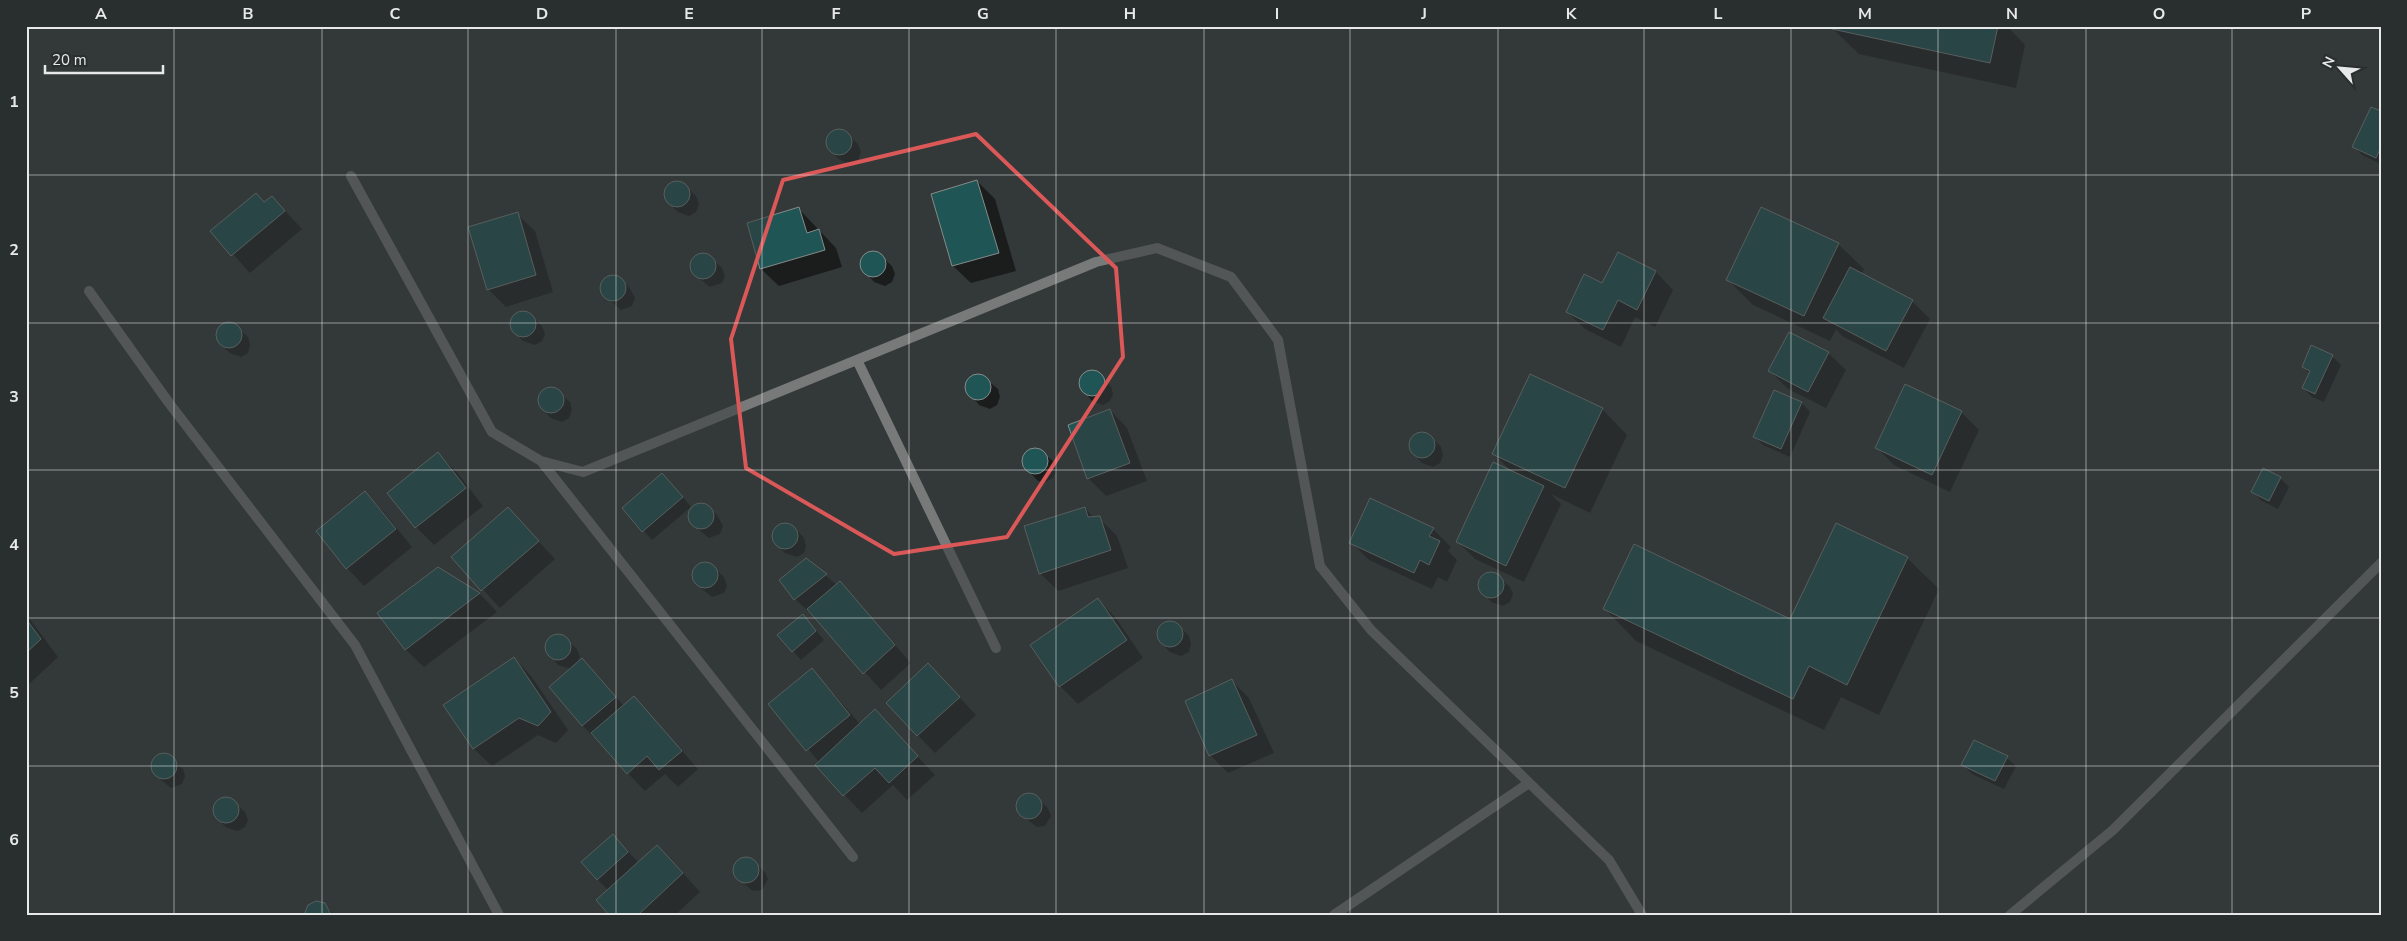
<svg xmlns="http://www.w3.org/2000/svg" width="2407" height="941" font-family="'Nunito Sans',sans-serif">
<rect width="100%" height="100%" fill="#333838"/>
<!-- shadow -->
<path fill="#0007" d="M1834,26H2007L2025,45L2016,88L1859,54L1833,29Z
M2381,112V164L2362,155L2353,146Z
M842,130L858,144L861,152L858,160L851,164L840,160L830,150L827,140L831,134Z
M977,181L995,199L1016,271L971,283L953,266Z
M675,182L687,187L696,196L699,204L696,212L689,216L678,212L669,203L665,192L668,186Z
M272,197L302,229L250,273L212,231Z
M799,209L836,248L842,267L779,286L761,269L748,224Z
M517,214L535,231L553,292L506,307L488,289Z
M1838,244L1864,269L1861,275L1912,301L1930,319L1904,368L1842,336L1836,329L1830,341L1753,305L1728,280Z
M876,252L892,266L895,274L892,282L885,286L874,282L861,266L864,256Z
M706,254L722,268L725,276L722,283L710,287L694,274L691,268L695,258Z
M1618,254L1656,272L1673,290L1655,327L1635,317L1621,347L1585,329L1567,312L1603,284Z
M612,276L620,278L629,287L635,298L632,306L621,310L605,296L601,286L604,280Z
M526,312L542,326L545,334L542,341L535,345L523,341L514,332L511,322L514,316Z
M232,323L248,337L250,345L248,353L241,357L230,353L220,344L217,333L220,327Z
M1828,353L1846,370L1826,408L1788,389L1770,371Z
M2332,356L2341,365L2324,402L2312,397L2303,388L2310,374L2303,367Z
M1094,372L1111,386L1113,394L1110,401L1103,405L1092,401L1079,385L1083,375Z
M981,375L998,389L1000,397L997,405L990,409L979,405L967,389L970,379Z
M553,388L570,402L572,410L569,418L562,422L551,418L542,409L539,398L542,392Z
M1774,391L1802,403L1810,412L1790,457L1763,445L1754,436Z
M1602,409L1627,435L1590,513L1551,494L1561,504L1524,582L1475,559L1457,541L1512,472L1493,453Z
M1110,410L1127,428L1147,481L1106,496L1088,478Z
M1961,412L1979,430L1950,492L1894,465L1876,447Z
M1420,433L1432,438L1441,447L1443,455L1440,463L1433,467L1422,463L1413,453L1410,443L1413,437Z
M1029,450L1041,451L1054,462L1056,471L1053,478L1046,482L1038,481L1024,466V455Z
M438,454L456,471L483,506L434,545L416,527L389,493Z
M2280,478L2289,487L2278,509L2262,501L2253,492Z
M671,483L691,507L652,540L623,508Z
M365,493L383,511L412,547L364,586L347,568Z
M700,504L708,506L717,515L723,526L720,534L709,538L693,525L689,514L693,508Z
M1085,508L1094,518H1099L1117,536L1128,568L1058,591L1040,573Z
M508,509L555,559L500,608L453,557Z
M783,524L795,528L804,538L806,546L804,553L797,557L785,553L776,544L773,534L776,528Z
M1433,529L1451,547L1448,551L1457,560L1447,582L1438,577L1432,589L1369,560L1351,542Z
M1907,558L1939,589L1879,715L1841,697L1824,730L1636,641L1605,609L1791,621Z
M807,560L837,585L840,583L911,663L881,690L814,616L795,599Z
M708,563L724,577L727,586L724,593L712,597L696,584L693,577L696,567Z
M438,569L480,594L497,612L424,667L406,650L379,614Z
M1494,573L1510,587L1513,594L1510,602L1503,606L1491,602L1479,586L1482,576Z
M1098,600L1115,617L1143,658L1078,704L1060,686Z
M26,614L58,657L26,687Z
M803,615L824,640L801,660L793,651Z
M1168,622L1180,627L1189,636L1191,644L1189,652L1181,656L1170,652L1161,643L1158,632L1161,626Z
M560,635L577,649L580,657L576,665L582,660L624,706L634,697L698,769L678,787L665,774L645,791L583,726L551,687L571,669L558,665L546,649L549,638Z
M514,658L531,676L568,730L556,743L538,735L492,766L474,749L445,705Z
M812,669L860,724L875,711L935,775L907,800L893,785L862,813L816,765L819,762L770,704Z
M1231,680L1249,698L1274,753L1228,773L1210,755Z
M946,683L976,715L935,753L887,703Z
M166,755L183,769L185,776L182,784L171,788L155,775L152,768L155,758Z
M2007,758L2016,766L2004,789L1972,774L1963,765Z
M1032,794L1048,808L1051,816L1045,826L1037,827L1020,814L1018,804L1021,798Z
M229,798L245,812L248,820L245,827L238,831L227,828L217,819L215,808L218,802Z
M613,836L639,863L675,864L700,892L675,915H611L609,891L597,879Z
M749,858L765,872L768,879L762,890L753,891L737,878L734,868L738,861Z
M320,903L327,908L335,915H306Z"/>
<!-- building -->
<path fill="#1f5554" stroke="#868b8b" d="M1832,26H1998L1990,63L1832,29Z
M2371,107L2381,111V147L2376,158L2352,147Z
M826 142a13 13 0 1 1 26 0a13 13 0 1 1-26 0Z
M977,180L999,253L952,266L931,194Z
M664 194a13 13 0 1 1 26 0a13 13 0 1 1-26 0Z
M256,193L264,202L272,196L285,211L231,256L210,231Z
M799,207L807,233L819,229L825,250L760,269L747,223Z
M1761,207L1839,243L1804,316L1726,280Z
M518,212L536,275L487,290L468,227Z
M860 264a13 13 0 1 1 26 0a13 13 0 1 1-26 0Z
M1618,252L1656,271L1637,310L1618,300L1603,330L1566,312L1584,274L1602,283Z
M690 266a13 13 0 1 1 26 0a13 13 0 1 1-26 0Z
M1850,267L1913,300L1886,351L1823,318Z
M600 288a13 13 0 1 1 26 0a13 13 0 1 1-26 0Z
M510 324a13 13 0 1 1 26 0a13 13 0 1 1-26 0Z
M216 335a13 13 0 1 1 26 0a13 13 0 1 1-26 0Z
M1789,332L1829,352L1808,392L1768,371Z
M2311,345L2333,355L2315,394L2302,388L2310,371L2302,367Z
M1079 383a13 13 0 1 1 26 0a13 13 0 1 1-26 0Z
M965 387a13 13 0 1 1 26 0a13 13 0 1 1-26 0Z
M1530,374L1603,408L1565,488L1492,454Z
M1905,384L1962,411L1932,475L1875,448Z
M538 400a13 13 0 1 1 26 0a13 13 0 1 1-26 0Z
M1774,390L1802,402L1781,449L1753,437Z
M1110,409L1130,463L1087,479L1068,425Z
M1409 445a13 13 0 1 1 26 0a13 13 0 1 1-26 0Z
M1022 461a13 13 0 1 1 26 0a13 13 0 1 1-26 0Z
M438,452L466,488L415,528L387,493Z
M1493,462L1544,486L1506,566L1456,542Z
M2263,468L2281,477L2269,501L2251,492Z
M662,473L683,497L642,532L622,508Z
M365,491L396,529L346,569L316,531Z
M1370,498L1434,528L1429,536L1440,541L1429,565L1420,560L1414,573L1349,543Z
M688 516a13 13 0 1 1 26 0a13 13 0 1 1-26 0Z
M508,507L539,541L481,591L451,557Z
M1085,507L1088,517L1100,516L1111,550L1039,574L1024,526Z
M772 536a13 13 0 1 1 26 0a13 13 0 1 1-26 0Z
M1836,523L1908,557L1847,685L1809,666L1793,699L1603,609L1634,544L1790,619Z
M806,558L827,574L794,600L779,580Z
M692 575a13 13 0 1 1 26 0a13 13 0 1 1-26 0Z
M438,567L480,593L405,650L377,613Z
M1478 585a13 13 0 1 1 26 0a13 13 0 1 1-26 0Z
M840,581L895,645L863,674L807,609Z
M1098,598L1127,640L1059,687L1030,645Z
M803,614L816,631L792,652L777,635Z
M26,619L41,639L26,653Z
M1157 634a13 13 0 1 1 26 0a13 13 0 1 1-26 0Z
M545 647a13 13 0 1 1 26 0a13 13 0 1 1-26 0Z
M514,657L551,712L538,726L519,718L473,749L443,705Z
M582,658L616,697L582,726L549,687Z
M928,663L960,697L917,736L886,703Z
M812,668L850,715L806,751L768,704Z
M1232,679L1257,735L1209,756L1185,701Z
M634,696L682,751L659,770L647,756L627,774L591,733Z
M875,709L918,756L889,783L875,768L843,796L815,765Z
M1974,740L2008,756L1995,781L1961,765Z
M151 766a13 13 0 1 1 26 0a13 13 0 1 1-26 0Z
M1016 806a13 13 0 1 1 26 0a13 13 0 1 1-26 0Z
M213 810a13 13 0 1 1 26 0a13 13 0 1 1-26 0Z
M613,834L628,852L597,880L581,862Z
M657,845L683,873L638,915H609L596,900Z
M733 870a13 13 0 1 1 26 0a13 13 0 1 1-26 0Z
M316,901L325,903L331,915H304L308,905Z"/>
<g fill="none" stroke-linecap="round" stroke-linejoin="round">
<!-- minor -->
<path stroke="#787a7a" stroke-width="10" d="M351,176L492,432L541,461L583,472L1096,262L1157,248L1231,277L1278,340L1320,566L1371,630L1609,860L1642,915
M89,291L169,403L355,645L499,915
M857,360L996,648
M541,461L853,857
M1334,915L1529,783"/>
<!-- tertiary -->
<path stroke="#787a7a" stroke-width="10" d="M2010,915L2113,830L2381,563"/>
</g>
<!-- marked area -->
<path d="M0 0H2407V941H0ZM976,134L1116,268L1123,357L1007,537L894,554L746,468L731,339L783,180Z" fill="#333838" fill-opacity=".55" fill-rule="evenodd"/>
<path fill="none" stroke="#da5858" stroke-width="4" stroke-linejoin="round" d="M976,134L1116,268L1123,357L1007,537L894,554L746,468L731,339L783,180Z"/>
<!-- grid -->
<path fill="none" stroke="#e7e9e9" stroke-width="1" stroke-opacity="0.55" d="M174,26V915M322,26V915M468,26V915M616,26V915M762,26V915M909,26V915M1056,26V915M1204,26V915M1350,26V915M1498,26V915M1644,26V915M1791,26V915M1938,26V915M2086,26V915M2232,26V915M26,175H2381M26,323H2381M26,470H2381M26,618H2381M26,766H2381"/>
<!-- border -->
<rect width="2407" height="941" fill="none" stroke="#292e2e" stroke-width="55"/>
<!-- north arrow -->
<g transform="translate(2340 68) rotate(297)" stroke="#292e2e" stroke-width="4" paint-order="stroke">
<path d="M0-4L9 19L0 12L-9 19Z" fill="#e7e9e9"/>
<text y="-8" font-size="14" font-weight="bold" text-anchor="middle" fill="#e7e9e9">N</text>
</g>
<!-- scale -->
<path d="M45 65v8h118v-8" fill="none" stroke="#e7e9e9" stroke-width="2.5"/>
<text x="52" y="65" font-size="15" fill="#e7e9e9" stroke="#292e2e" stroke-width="4" paint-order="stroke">20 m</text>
<rect x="28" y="28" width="2352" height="886" fill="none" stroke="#e7e9e9" stroke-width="2"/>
<g font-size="16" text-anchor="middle" font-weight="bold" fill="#e7e9e9">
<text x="101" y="19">A</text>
<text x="248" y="19">B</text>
<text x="395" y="19">C</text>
<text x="542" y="19">D</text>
<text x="689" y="19">E</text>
<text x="836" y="19">F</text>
<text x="983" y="19">G</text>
<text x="1130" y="19">H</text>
<text x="1277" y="19">I</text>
<text x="1424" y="19">J</text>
<text x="1571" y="19">K</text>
<text x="1718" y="19">L</text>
<text x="1865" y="19">M</text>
<text x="2012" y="19">N</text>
<text x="2159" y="19">O</text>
<text x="2306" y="19">P</text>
<text x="14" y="107">1</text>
<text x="14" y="255">2</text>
<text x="14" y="402">3</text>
<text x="14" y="550">4</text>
<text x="14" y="698">5</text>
<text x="14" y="845">6</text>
</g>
</svg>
